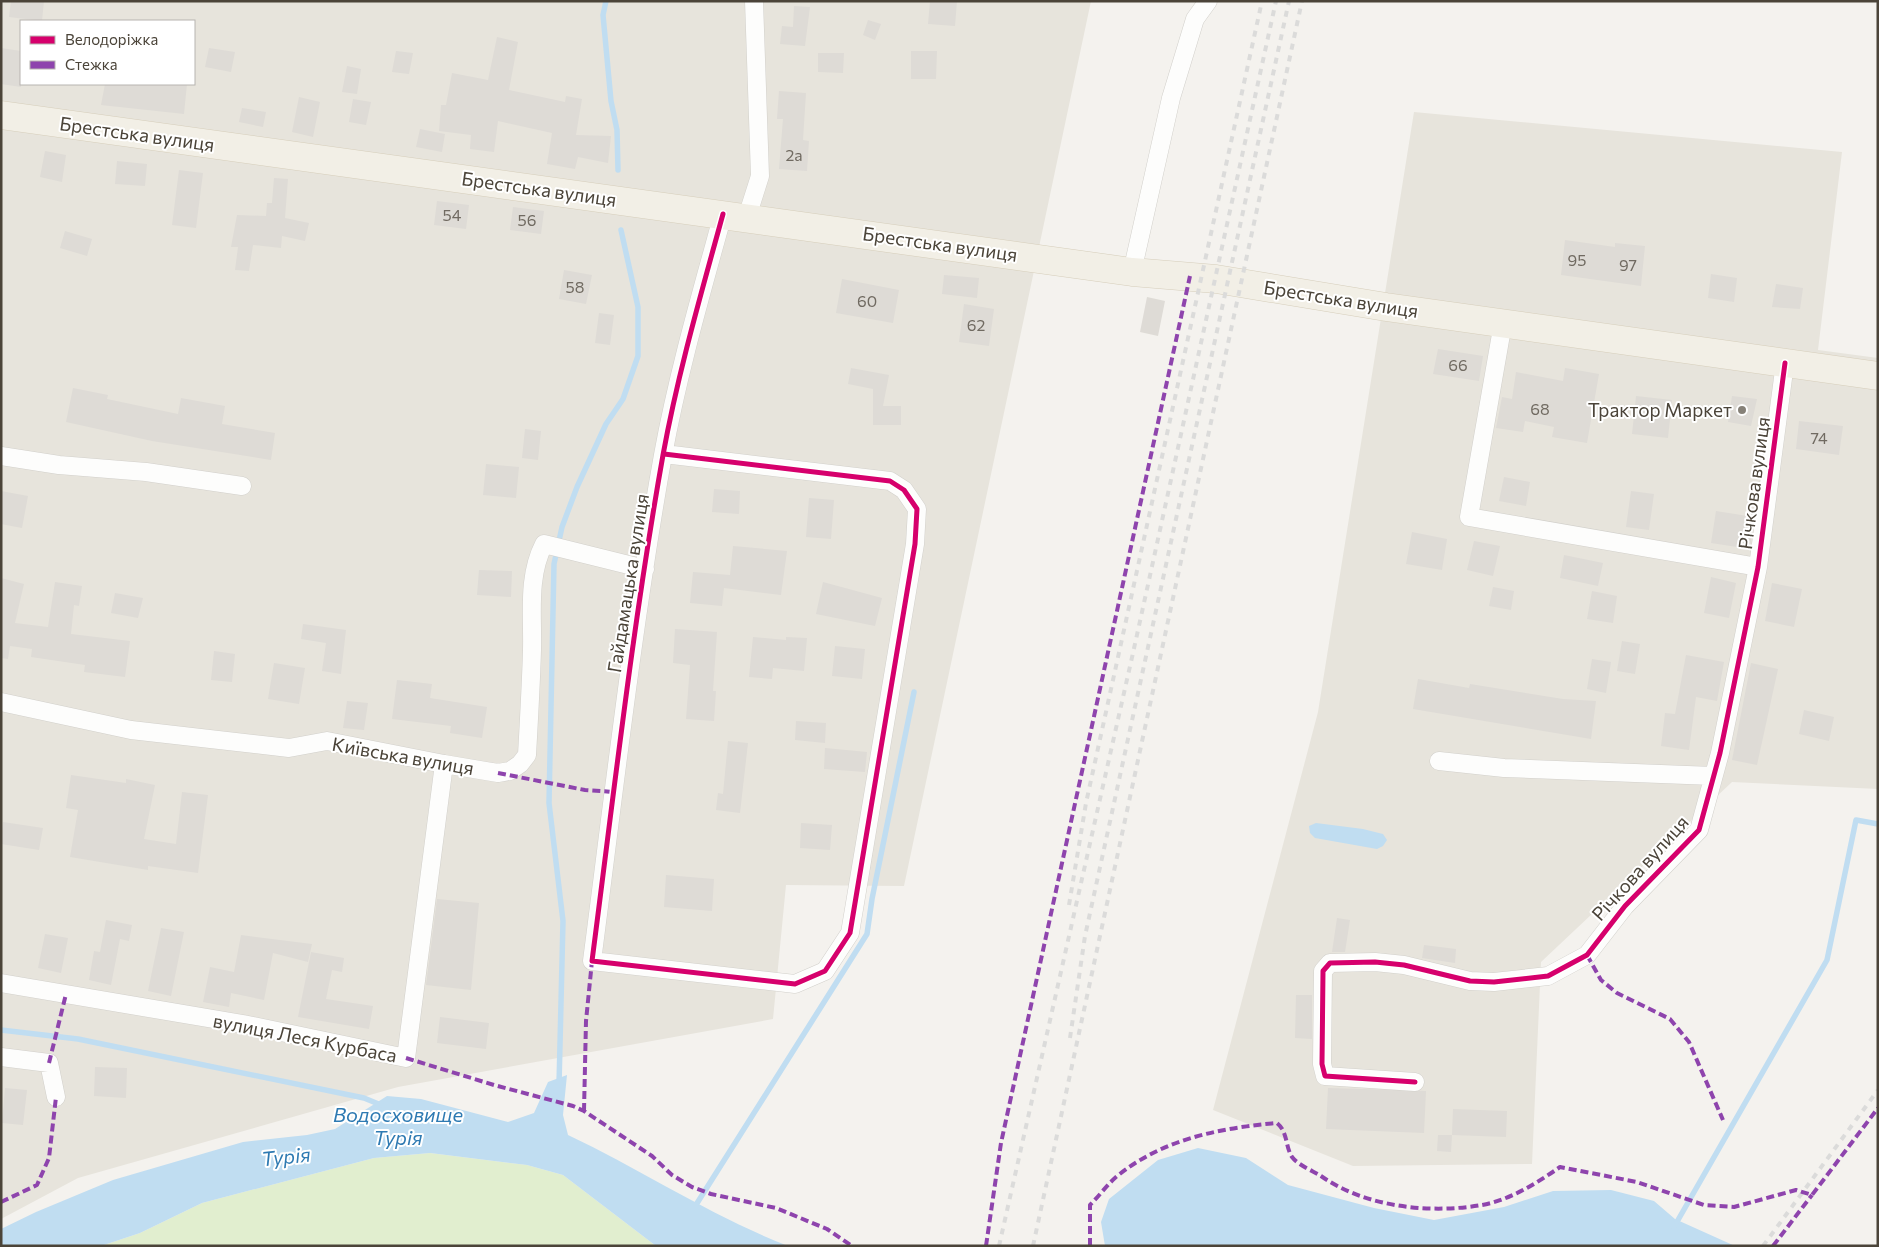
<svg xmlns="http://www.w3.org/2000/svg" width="1879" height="1247" font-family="Commissioner,sans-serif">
<rect width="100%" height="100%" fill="#f4f2ee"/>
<!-- residential -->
<path fill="#e7e4dc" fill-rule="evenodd" d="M1,1H1091L904,886L786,885L773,1019L398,1087L78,1178L1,1219ZM21,21H194V84H21Z
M1414,112L1842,152L1818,350L1878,358V789L1732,782L1541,962L1532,1164L1353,1166L1213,1110L1318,712Z"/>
<!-- green -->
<path fill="#e1eecf" d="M430,1153L527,1165L563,1175L656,1246H101L140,1233L202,1203L374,1158Z"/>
<!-- water -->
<path fill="#c0ddf1" d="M1316,823L1363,829L1383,834L1387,840L1383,846L1377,849L1315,838L1310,833L1309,826Z
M567,1075L563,1115L568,1135C642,1170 711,1216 788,1246H656L563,1175L527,1165L430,1153L374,1158L202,1203L140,1233L101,1246H1V1229L36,1212L113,1180L243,1142L307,1135L335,1129L387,1096L421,1099L508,1122L534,1113L548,1082Z
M1198,1148L1246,1158L1288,1185L1374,1208L1434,1220L1504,1207L1553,1191L1611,1190L1654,1201L1675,1219L1735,1246H1105L1101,1222L1109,1199L1158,1160Z"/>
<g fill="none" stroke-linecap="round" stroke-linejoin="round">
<!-- stream -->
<path stroke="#c0ddf1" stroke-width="5.5" d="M606,1L603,15L611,101L617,130L618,170
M1,1030L78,1039L364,1098L381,1105
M559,1085L563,921L549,803L554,564L562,527L577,487L606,424L623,399L638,356V307L621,230
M694,1208L867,934L872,899L914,692
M1674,1227L1827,960L1856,820L1878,824"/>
</g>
<!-- building -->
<path fill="#dedbd6" d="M11,1H44L42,21L9,17Z
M930,1H957L955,26L928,24Z
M794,6L810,7L805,46L780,44L782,26L793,27Z
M868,20L881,24L875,40L863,35Z
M497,37L518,42L509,90L565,102L566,96L582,99L576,135L611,136L608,163L578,157L575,169L547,164L552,133L498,121L494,152L470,149L471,135L439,131L441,105H446L452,73L488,80Z
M1,48L21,51V87L1,84Z
M209,48L235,52L231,72L205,67Z
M396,51L413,53L409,74L392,72Z
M911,51H937L936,79H911Z
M818,53H844L843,73L818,72Z
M347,66L361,69L357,94L342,92Z
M105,84H187L184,114L101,105Z
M779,91L806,93L803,140L809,141L807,171L779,169L783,119H777Z
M299,97L320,102L313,137L292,132Z
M353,99L371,102L366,125L349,122Z
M242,108L266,112L263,127L239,122Z
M420,129L445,134L442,152L416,147Z
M45,151L66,155L62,182L40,177Z
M117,161L147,164L145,186L115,184Z
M179,170L203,173L196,228L172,225Z
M274,178L288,179L285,218L309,223L305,241L282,236L281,248L253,245L249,271L235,270L238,247H231L237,215L266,216L267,203H272Z
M437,201L469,205L466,229L434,225Z
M513,207L544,211L541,234L510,230Z
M65,231L92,239L87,256L60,248Z
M1565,240L1615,247V243L1645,246L1641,286L1561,275Z
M564,270L592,275L586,304L559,299Z
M1711,274L1737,278L1734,302L1708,298Z
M944,275L979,278L977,298L942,294Z
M842,279L899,290L893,323L836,313Z
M1776,284L1803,288L1800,309L1772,307Z
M1147,297L1165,301L1158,336L1140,332Z
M964,304L994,309L989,346L959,342Z
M599,313L614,315L610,345L595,343Z
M1438,349L1483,356L1479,381L1433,374Z
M851,368L889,375L883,406H901V425H873V389L848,384Z
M1565,368L1599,374L1587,443L1552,437L1554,427L1525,421L1523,432L1496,428L1502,397L1512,399L1516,372L1563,381Z
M73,388L108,395L107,399L178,414L181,398L225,406L222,424L275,433L271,460L152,441L66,422Z
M1636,396L1672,400L1668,438L1632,434Z
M1732,396L1757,399L1751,426L1728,422Z
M1799,421L1843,426L1839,455L1796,449Z
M525,429L541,431L538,460L522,458Z
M486,464L519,467L516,498L483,495Z
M1504,477L1530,482L1526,506L1499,501Z
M714,489L740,491L739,514L712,512Z
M1,491L28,496L22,528L1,524Z
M1631,491L1654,494L1649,530L1626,527Z
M809,498L834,500L831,539L806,537Z
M1716,511L1754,517L1750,549L1711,543Z
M1412,532L1447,539L1442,570L1406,564Z
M1474,541L1500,546L1493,576L1467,570Z
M733,546L787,551L781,595L724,588L722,606L690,603L693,572L730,575Z
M1564,555L1603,563L1598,586L1560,578Z
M479,570L512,571L511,597L477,595Z
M1711,577L1736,583L1729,618L1704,613Z
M1,578L24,584L15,623L48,627L55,582L82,586L79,606L74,605L71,634L130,641L125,677L84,672L85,665L31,657L32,649L10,646L8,659L1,658Z
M823,582L882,598L875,626L816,614Z
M1772,583L1802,589L1794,627L1765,621Z
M1493,587L1514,591L1511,610L1489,606Z
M1592,591L1617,596L1613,623L1587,619Z
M115,593L143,598L138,618L111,613Z
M303,624L346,630L341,674L322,671L326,643L301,639Z
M675,629L717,632L713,691H716L714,721L686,719L690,665L673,663Z
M753,637L786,640V637L807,638L804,671L773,668L772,679L749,677Z
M1622,641L1640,644L1635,674L1617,671Z
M835,646L865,649L862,679L832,676Z
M214,651L235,654L232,682L211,680Z
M1686,655L1724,662L1717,701L1696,697L1689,750L1661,746L1665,713L1675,714Z
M1592,659L1611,662L1606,693L1587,689Z
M274,663L305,668L299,704L268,699Z
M1751,663L1778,669L1757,765L1732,760Z
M1418,679L1469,688L1470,684L1563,699L1596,701L1591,739L1413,709Z
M397,680L432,684L430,698L487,707L482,738L450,733L451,726L392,719Z
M347,701L368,703L364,730L343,728Z
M1804,710L1834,717L1829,741L1799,734Z
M796,721L826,723L825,743L795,740Z
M728,741L748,743L740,813L716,810L718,793L723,794Z
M825,748L867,752L865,772L824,769Z
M71,775L126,783V779L155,785L144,839L176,844L182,792L208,795L198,873L148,866V870L70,857L78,810L66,808Z
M3,822L43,828L39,850L1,844Z
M801,823L832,825L830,850L800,848Z
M666,875L714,879L712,911L664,907Z
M437,899L479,903L471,990L426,985Z
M1337,918L1350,920L1345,952H1332Z
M106,920L132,925L129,941L120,939L111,985L89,980L94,951L100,952Z
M161,928L184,932L171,996L148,991Z
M45,934L68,938L61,973L38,968Z
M241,935L312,944L308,962L273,953L264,1000L231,993L229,1007L203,1002L210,967L234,972Z
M1424,945L1456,949L1455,963L1422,958Z
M311,952L344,958L342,972L332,970L326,999L373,1006L369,1029L298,1017Z
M1296,995H1312V1039L1295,1038Z
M440,1017L489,1023L486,1049L437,1043Z
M95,1067L127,1068L126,1098L94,1096Z
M5,1088L27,1090L23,1125L2,1123Z
M1328,1088L1426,1091L1424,1133L1326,1129Z
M1453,1109L1507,1111L1506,1137L1452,1135Z
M1438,1135H1452L1451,1152L1437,1151Z"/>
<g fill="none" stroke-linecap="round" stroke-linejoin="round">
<!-- street casing -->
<g stroke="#d2d0cb" stroke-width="19">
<path id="street" d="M747,217L760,176L754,1
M1132,272L1171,98L1195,19L1208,1
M1503,323L1469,517L1758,567
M664,454L890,481L904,490L917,509L915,544L850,933L825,971L795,984L592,961C614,792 633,623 663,455C678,373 701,294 723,214
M1,456L59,465L146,472L242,486
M1,702L131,730L289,748L327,741L444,764L498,773L510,771L520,764L527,755C529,720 531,685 532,650C533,615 527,577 544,544L645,569
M1439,761L1504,768L1713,776
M1,983L243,1024L406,1058L444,764
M1,1057L49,1063L56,1097
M1415,1082L1325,1076L1322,1064L1323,971L1330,963L1375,962L1404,965L1470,981L1494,982L1548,976L1587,955L1625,906L1699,830L1720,753L1758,567L1785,363"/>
</g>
<!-- primary casing -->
<g stroke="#d6cebb" stroke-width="29">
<path id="primary" d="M1,115L1132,272L1216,279L1386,307L1878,376"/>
</g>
<!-- street -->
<use href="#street" stroke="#fdfdfc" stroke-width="18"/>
<!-- primary -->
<use href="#primary" stroke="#f2efe6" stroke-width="28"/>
<!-- rail -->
<path stroke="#dbdbda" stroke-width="4" stroke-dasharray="6 6" stroke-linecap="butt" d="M1069,905L1086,803L1262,1
M1070,1038L1085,936L1289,1
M999,1246L1133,653L1276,1
M1033,1246L1302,1
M1763,1246L1878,1090"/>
<!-- quiet -->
<path stroke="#8e44ad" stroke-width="4" stroke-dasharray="8 4" stroke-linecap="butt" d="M498,773L585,790L614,792
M1587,955L1601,980L1617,993L1670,1019L1689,1042L1723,1120
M406,1058L494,1085L573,1106L584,1111L652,1156L672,1175L692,1187L711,1194L776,1208L827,1229L852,1246
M49,1063L66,994
M584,1111L586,1021L592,961
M1,1202L37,1185L49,1158L56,1097
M986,1246L1001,1143L1190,276
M1090,1246V1205C1099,1196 1107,1185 1116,1177C1162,1139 1220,1128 1277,1123C1288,1132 1285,1146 1292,1157C1298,1165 1313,1171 1321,1176C1365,1207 1429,1214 1482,1205C1510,1200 1537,1183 1560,1167L1637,1182L1704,1205L1734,1207L1796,1190L1812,1195L1878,1108
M1773,1246L1812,1195"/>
<!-- cycleway casing -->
<g stroke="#fff" stroke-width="8">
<path id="cycleway" d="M664,454L890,481L904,490L917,509L915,544L850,933L825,971L795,984L592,961C614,792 633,623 663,455C678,373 701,294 723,214
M1415,1082L1325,1076L1322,1064L1323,971L1330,963L1375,962L1404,965L1470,981L1494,982L1548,976L1587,955L1625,906L1699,830L1720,753L1758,567L1785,363"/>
</g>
<!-- cycleway -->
<use href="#cycleway" stroke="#d6006c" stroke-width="5"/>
</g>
<!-- markers -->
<circle fill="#868178" stroke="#fff" stroke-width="2" cx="1742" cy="410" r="5"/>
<g text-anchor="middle" stroke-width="4" stroke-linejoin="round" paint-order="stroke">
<!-- number labels -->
<g font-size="16" fill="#706a61">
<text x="794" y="161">2а</text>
<text x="452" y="221">54</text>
<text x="527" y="226">56</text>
<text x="1577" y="266">95</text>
<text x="1628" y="271">97</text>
<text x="575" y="293">58</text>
<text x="867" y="307">60</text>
<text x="976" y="331">62</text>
<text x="1458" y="371">66</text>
<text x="1540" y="415">68</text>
<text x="1819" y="444">74</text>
</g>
<!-- street labels -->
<g font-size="19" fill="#4b4439" stroke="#fff">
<text transform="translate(137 134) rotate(8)" y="7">Брестська вулиця</text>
<text transform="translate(539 189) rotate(8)" y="7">Брестська вулиця</text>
<text transform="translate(940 244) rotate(8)" y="7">Брестська вулиця</text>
<text transform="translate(1341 299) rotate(9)" y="7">Брестська вулиця</text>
<text transform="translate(1754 483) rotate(-82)" y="7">Річкова вулиця</text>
<text transform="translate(628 583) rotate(-81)" y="7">Гайдамацька вулиця</text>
<text transform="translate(403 756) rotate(10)" y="7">Київська вулиця</text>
<text transform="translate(1640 868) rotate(-48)" y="7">Річкова вулиця</text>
<text transform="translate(305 1038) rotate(11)" y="7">вулиця Леся Курбаса</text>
</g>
<!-- poi labels -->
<g font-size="19" fill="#4b4439" stroke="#fff" text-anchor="end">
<text x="1732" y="417">Трактор Маркет</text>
</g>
<!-- water labels -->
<g font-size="20" font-style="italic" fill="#2e7ab2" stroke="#fff">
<text x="398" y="1122">Водосховище<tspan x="398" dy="23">Турія</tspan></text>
<text transform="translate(286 1157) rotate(-6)" y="7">Турія</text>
</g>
</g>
<!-- border -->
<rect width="1879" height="1247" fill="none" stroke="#4b4439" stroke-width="5"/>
<!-- legend -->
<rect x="20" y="20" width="175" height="65" fill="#ffffff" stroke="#b7b4b0"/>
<rect x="30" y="36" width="25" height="8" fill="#d6006c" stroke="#b7b4b0"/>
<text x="65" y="45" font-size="15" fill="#4b4439">Велодоріжка</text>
<rect x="30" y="61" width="25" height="8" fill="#8e44ad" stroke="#b7b4b0"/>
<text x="65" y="70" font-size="15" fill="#4b4439">Стежка</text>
</svg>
